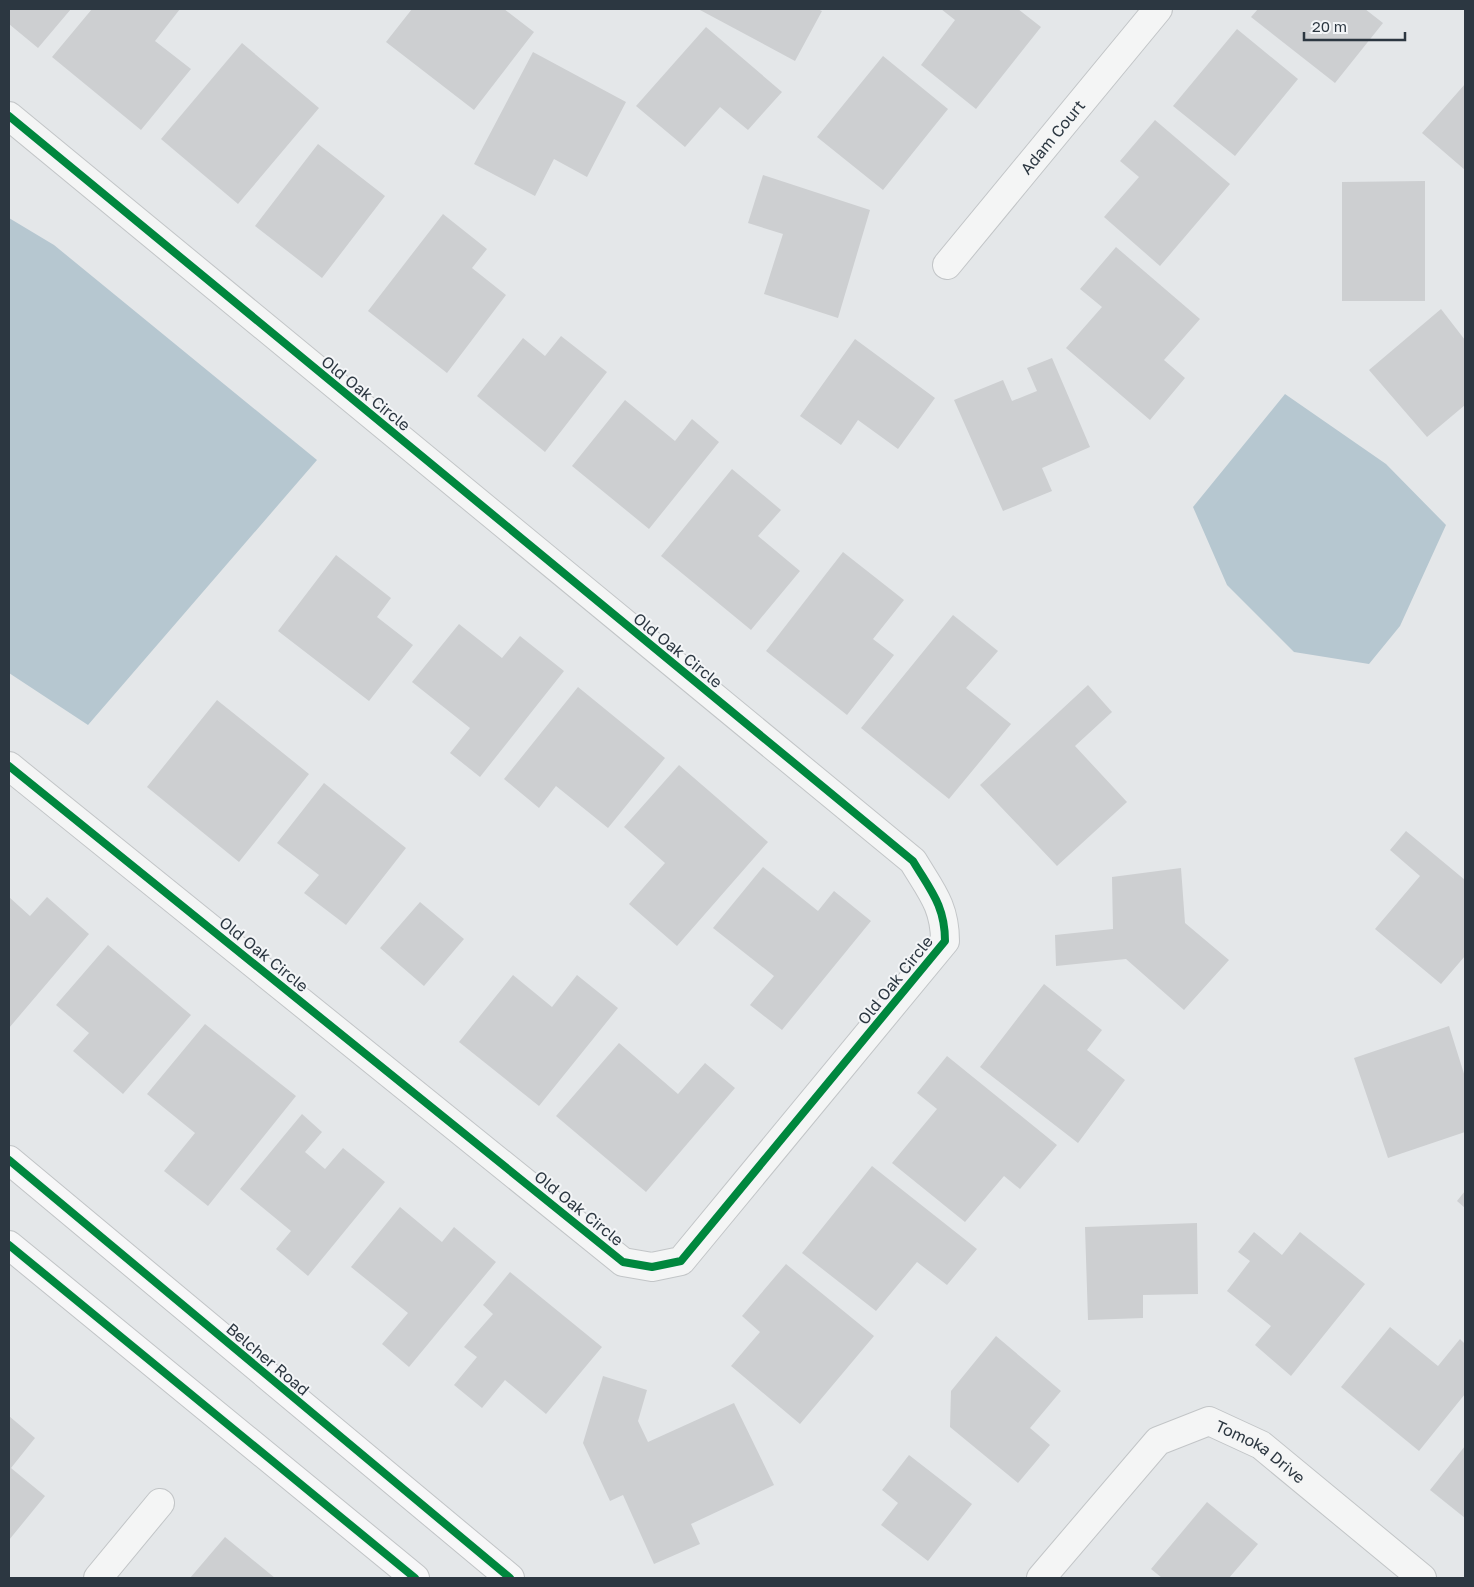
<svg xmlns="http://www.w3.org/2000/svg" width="1474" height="1587" font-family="'Golos Text',sans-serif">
<rect width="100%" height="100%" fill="#e4e7e9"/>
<!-- water -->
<path fill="#b6c7d0" d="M9,218L54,245L317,460L88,725L9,673Z
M1285,394L1386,464L1446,525L1400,626L1369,664L1294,652L1227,585L1193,507Z"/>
<!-- building -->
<path fill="#cdcfd1" d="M9,9H71L38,48L9,24Z
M92,9H180L155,41L191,69L141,130L52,57Z
M412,9H504L534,32L474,110L386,42Z
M700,9H817L822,11L795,61L700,10Z
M941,9H1018L1041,27L976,109L921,65L955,20Z
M1258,9H1365L1383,23L1335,83L1251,17Z
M706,27L782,92L748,130L720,107L685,147L636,106Z
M1237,29L1298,79L1235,156L1173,106Z
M242,43L319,108L238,204L161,139Z
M533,52L626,102L587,177L554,159L535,196L474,164Z
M883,56L948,109L883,190L817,137Z
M1465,84V170L1422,133Z
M1155,120L1230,184L1160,266L1104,217L1139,177L1120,161Z
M318,144L385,196L322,278L255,226Z
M763,175L870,210L838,318L764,294L783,234L748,223Z
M1425,181V301H1342V182Z
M443,214L487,249L472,268L506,295L447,373L368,311Z
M1116,247L1200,319L1164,360L1185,378L1150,420L1066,348L1102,307L1080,289Z
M1441,309L1465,340V405L1427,437L1369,370Z
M561,336L607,372L545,452L477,396L523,338L545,356Z
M855,339L935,398L898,449L858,420L841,445L800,416Z
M1052,358L1090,447L1042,468L1052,491L1003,511L954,400L1003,380L1012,401L1037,391L1027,368Z
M625,400L675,441L692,419L719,442L649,529L572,466Z
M732,469L781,510L758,536L800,571L751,630L661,556Z
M843,552L904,600L873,639L894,655L847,715L766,651Z
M336,555L391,598L377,617L413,645L369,701L278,631Z
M953,615L998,651L966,688L1011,724L949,799L861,728Z
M459,624L502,658L520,636L564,671L480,777L450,753L470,728L412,682Z
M1088,685L1112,712L1075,746L1127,802L1057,866L980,785Z
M578,687L665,758L608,828L556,786L539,808L504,779Z
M217,700L309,774L239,862L147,787Z
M679,765L768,842L677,946L629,904L665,863L624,827Z
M324,783L406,848L346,925L304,893L319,875L277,843Z
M1406,831L1465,880V956L1441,984L1375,929L1420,876L1390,850Z
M763,867L818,911L834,891L871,921L782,1030L750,1005L774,976L713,928Z
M1181,868L1185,923L1229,960L1184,1010L1126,959L1056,966L1055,935L1113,929L1112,877Z
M9,897L30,916L47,897L89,934L9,1028Z
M420,902L464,939L424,986L380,948Z
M108,945L191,1015L123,1094L73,1051L89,1033L56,1005Z
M513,975L552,1007L577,975L618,1008L539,1106L459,1042Z
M1044,984L1102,1030L1087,1050L1125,1080L1078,1143L980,1067Z
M205,1024L296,1096L208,1206L164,1171L195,1133L147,1094Z
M1449,1026L1465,1077V1132L1388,1158L1354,1058Z
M619,1043L678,1094L705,1063L735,1088L646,1192L556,1116Z
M947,1056L1057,1145L1020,1189L1004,1176L965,1222L892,1163L937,1109L917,1093Z
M302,1114L322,1132L305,1152L325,1169L343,1148L385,1182L308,1276L276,1249L291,1231L240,1189Z
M872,1166L977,1249L947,1285L917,1262L876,1311L802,1253Z
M1465,1191V1208L1457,1201Z
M400,1207L442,1242L454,1227L496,1262L409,1367L382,1344L408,1313L351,1267Z
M1197,1223L1198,1294L1143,1295V1318L1088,1320L1085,1227Z
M1254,1232L1282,1255L1300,1232L1365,1284L1291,1376L1255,1345L1271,1326L1227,1291L1250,1261L1238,1252Z
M786,1264L874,1336L800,1424L731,1366L760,1332L742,1316Z
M510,1272L602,1347L546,1414L505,1380L482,1408L454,1385L477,1357L464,1347L493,1314L483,1305Z
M1390,1327L1438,1366L1460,1339L1465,1344V1394L1419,1451L1341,1387Z
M996,1336L1061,1391L1030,1428L1050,1445L1018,1483L950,1427L951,1391Z
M603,1376L647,1390L638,1421L648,1442L734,1403L774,1485L691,1524L700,1544L654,1564L623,1495L610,1501L583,1443Z
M9,1416L35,1438L11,1468L45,1496L9,1540Z
M1465,1446V1518L1430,1490Z
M909,1455L972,1504L928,1561L881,1525L898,1503L882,1490Z
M1207,1502L1258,1544L1229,1578H1162L1151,1569Z
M225,1537L275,1578H190Z"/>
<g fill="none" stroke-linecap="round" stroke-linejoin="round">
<!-- minor casing -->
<g stroke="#c2c5c7" stroke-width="30">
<g id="minor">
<path d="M9,116L913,861C931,891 945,906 945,941L681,1261L652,1267L623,1262L9,766"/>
<path id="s1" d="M947,265L1158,9"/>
<path d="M98,1578L160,1503"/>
<path id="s2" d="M1041,1578L1158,1441L1209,1421L1261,1445L1422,1578"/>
</g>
</g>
<!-- major casing -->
<g stroke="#c1c4c6" stroke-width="30">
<path id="major" d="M9,1160L510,1578
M9,1245L415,1578"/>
</g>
<!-- minor -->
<use href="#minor" stroke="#f4f5f5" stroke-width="28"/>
<!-- major -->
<use href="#major" stroke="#f7f7f8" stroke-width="28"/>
<!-- cycleway casing -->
<g stroke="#f3f5f7" stroke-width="11">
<path id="cycleway" d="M9,116L913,861C931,891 945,906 945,941L681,1261L652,1267L623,1262L9,766
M9,1160L510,1578
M9,1245L415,1578"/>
</g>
<!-- cycleway -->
<use href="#cycleway" stroke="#00873e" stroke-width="8"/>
</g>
<g text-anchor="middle" stroke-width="4" stroke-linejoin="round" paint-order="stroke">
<!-- street labels -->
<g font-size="16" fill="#2c3741" stroke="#f3f5f7">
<text dy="6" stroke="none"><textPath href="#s1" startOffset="166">Adam Court</textPath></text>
<text transform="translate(366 393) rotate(39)" y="6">Old Oak Circle</text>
<text transform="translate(678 650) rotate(39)" y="6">Old Oak Circle</text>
<text transform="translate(264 954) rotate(39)" y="6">Old Oak Circle</text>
<text transform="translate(895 980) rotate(-51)" y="6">Old Oak Circle</text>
<text transform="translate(579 1208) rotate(39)" y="6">Old Oak Circle</text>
<text transform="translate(268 1359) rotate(40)" y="6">Belcher Road</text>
<text dy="6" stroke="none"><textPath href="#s2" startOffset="295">Tomoka Drive</textPath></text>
</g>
</g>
<!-- border -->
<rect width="1474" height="1587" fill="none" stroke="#2c3741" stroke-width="20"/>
<!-- scale -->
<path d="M1304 32v8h101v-8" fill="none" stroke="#2c3741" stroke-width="2.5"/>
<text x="1312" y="32" font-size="15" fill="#2c3741" stroke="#f3f5f7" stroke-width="4" paint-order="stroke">20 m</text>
</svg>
